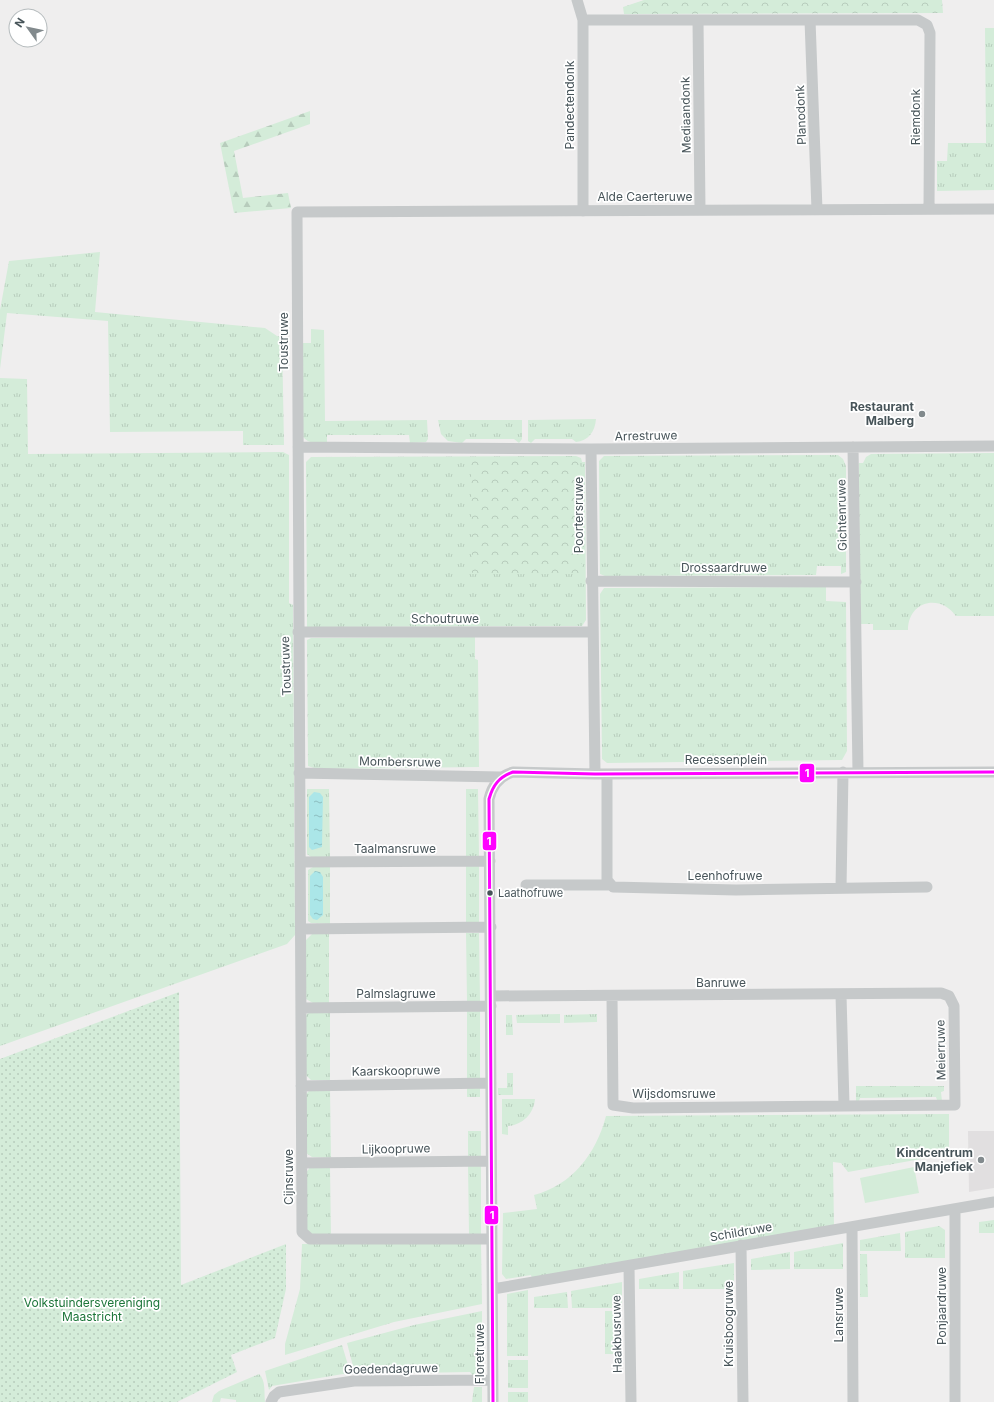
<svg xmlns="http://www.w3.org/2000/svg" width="994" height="1402" font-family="Inter,sans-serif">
<defs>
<pattern id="grass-tufts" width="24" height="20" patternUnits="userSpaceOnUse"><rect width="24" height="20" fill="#d4ecd9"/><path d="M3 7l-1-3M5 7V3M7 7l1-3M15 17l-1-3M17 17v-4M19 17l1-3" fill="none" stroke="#b7ccbc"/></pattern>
<pattern id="forest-firs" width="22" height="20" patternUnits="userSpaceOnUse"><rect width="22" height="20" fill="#d4ecd9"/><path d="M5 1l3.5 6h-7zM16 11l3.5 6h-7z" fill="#b7ccbc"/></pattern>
<pattern id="park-crowns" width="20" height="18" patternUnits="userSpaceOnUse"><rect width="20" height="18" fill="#d4ecd9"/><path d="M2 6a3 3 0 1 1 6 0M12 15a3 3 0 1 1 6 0" fill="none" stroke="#b7ccbc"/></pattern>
<pattern id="garden-dots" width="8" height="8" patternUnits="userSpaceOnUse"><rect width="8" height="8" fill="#d4ecd9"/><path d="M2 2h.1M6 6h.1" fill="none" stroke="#b7ccbc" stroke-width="1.8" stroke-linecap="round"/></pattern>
<pattern id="water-ripples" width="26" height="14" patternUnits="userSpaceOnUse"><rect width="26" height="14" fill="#abe6e8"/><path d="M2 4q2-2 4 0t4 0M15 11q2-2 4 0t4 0" fill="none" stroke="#8dbdbf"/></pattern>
</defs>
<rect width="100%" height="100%" fill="#efeeee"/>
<!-- education -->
<path fill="#e1dfe0" d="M968,1131H994V1188L969,1192Z"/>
<!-- grass -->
<path fill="url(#grass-tufts)" d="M985,28H994V190L937,191V161H947L948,143H986Z
M100,252L95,312L265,328L277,336L282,337L284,445H243V431L110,432L108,321L7,313L0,369V310L9,261Z
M311,329L324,330L325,421L427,420L428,439L426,442L410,443L409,435H327V444C317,443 309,444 303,437L301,343H311Z
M0,378L27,379L28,454L283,452L289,455V603L293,605L295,935L287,944L0,1046Z
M596,419C595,432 588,441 576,442L572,439H535L531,443L528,441V420Z
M438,420H522V439L519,443L514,439H466L462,443L448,441L441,434Z
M994,453V616H956C940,593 908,601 908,630H873V624H860L859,463H863L866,457L871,454Z
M838,455L843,459L846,466V572L841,574V566H817L816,575L605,576L600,574L599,461L604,456Z
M576,456L581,458L582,462H585L586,620L582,626L307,627L306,462L311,457Z
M826,587V601L846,602L847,751L842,760L607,763L602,759L600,594L604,588Z
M475,637V659L478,660L479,767L317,769L308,766L307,640L311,638Z
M307,789H329L330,857H311L307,854Z
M466,789H478L479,856L466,857Z
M466,866H479V923H466Z
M313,867H330V924L311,923L308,921V870Z
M466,933H479L480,1001H467Z
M312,934H329V1003H313L306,999L305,941Z
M330,1011V1080H311L306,1075V1015L308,1013Z
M467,1011H480V1079H467Z
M560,1014V1023H517L516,1015Z
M597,1014V1022L564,1023V1015Z
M506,1015H512L513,1035H506Z
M507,1073H513V1095H498V1088H507Z
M856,1086H944V1091L941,1092L942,1101L937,1100L936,1097L860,1098L859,1101H856Z
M467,1088H480V1097H467Z
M330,1089L331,1158L312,1157L306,1153V1094L310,1090Z
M502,1099H535C534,1113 523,1125 508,1126V1135L502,1134Z
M949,1114V1154L848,1172L841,1163L833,1162L834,1226L532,1279L531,1275L506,1279L502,1274L503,1213L537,1209L534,1195C572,1185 596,1154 606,1116Z
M468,1131H481V1156L468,1157Z
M468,1165H481V1234H469Z
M330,1166L331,1235H314L307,1231L306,1173L310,1167Z
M994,1220V1233H979V1222Z
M939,1226L945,1230V1258H905V1232Z
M900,1233L901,1251H860V1240Z
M481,1243L482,1304L394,1322L285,1355V1344L300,1289L302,1244Z
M843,1243V1269H794V1252Z
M790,1252V1269L751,1270V1259Z
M860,1254H867L868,1297H860Z
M734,1263V1289H683V1271Z
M679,1272V1289H639V1279Z
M622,1282V1308H572L571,1291Z
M528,1290V1356H507V1294Z
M567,1292L568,1308H534V1297Z
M482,1311V1377H474L470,1372L355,1374L347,1343L414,1325Z
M605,1311H615V1354H605Z
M342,1345L351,1375L343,1374L272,1386L269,1390L265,1371Z
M508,1360H528V1388H508Z
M259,1374C266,1380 264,1393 265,1402H236V1400L221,1398L220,1402H212L214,1395L219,1391Z
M474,1387H482V1402H472Z
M508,1392H528V1402H508Z"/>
<!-- forest -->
<path fill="url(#forest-firs)" d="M310,111V124L234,151L243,198L288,193L291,208L234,213L220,143Z"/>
<!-- park -->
<path fill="url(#park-crowns)" d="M644,0H942L943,13L624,14L623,7Z
M471,459H575L581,467L582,574H472Z"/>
<!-- garden -->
<path fill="url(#garden-dots)" d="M179,992L181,1285L286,1244V1289L275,1338L231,1355L237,1372L177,1402H0V1059Z"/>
<!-- pitch -->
<path fill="#d4ecd9" d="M914,1167L919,1193L865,1203L860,1178Z"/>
<!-- water -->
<path fill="url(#water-ripples)" d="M314,792L320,793L323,797L322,847L312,850L309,847V797Z
M315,871L320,872L323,877V915L317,920L313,919L310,915V876Z"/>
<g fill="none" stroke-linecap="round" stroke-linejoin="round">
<!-- street -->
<path stroke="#c6c9ca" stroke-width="11" d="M577,0L583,20V211
M583,20H918L927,25L930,33L929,209
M698,20L700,210
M810,20L817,210
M298,447L591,449L994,446
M853,447L858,772
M591,449L595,774
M591,581L856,582
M298,632H592
M299,773L500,777
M607,774V880L613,887L736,890L927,887
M300,862L490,861
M526,885H610
M841,888L843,772
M301,929L491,927
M841,995L844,1105
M491,996L941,993L949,996L954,1006L955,1105L633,1108L613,1105L612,996
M301,1008L491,1006
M301,1086L491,1083
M302,1163L491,1161
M852,1227L853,1402
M491,1239H310L302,1232L297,212L994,209
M741,1245L743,1402
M629,1266L631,1402
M493,1289L994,1202
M271,1402L274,1396L279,1392L354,1381L493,1380
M493,1402L489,799C492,785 499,776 513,772L595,774L994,772
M955,1402V1209"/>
<!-- bus-1 casing -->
<g stroke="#fff" stroke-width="6">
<path id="bus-1" d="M493,1402L489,799C493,785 499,777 513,772L595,774L994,772"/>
</g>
<!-- bus-1 -->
<use href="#bus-1" stroke="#f0f" stroke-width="3"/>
</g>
<!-- markers -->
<g fill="#828a8d" stroke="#fff" stroke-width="1.5">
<circle cx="922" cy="414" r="4"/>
<circle cx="981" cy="1160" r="4"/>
</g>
<circle fill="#475459" stroke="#fff" stroke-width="1.5" cx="490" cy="893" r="3.5"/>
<g text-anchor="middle" stroke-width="3.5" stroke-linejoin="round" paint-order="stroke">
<!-- bus labels -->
<g font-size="11" fill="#475459" stroke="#fff" text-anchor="start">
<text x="498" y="897">Laathofruwe</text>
</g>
<!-- street labels -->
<g font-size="12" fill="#475459" stroke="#fff">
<text transform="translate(570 105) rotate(-90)" y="4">Pandectendonk</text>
<text transform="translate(686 115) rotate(-91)" y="4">Mediaandonk</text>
<text transform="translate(801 115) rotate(-92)" y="4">Planodonk</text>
<text transform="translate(916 117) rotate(-90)" y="4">Riemdonk</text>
<text x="645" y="201">Alde Caerteruwe</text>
<text transform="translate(284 342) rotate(-90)" y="4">Toustruwe</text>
<text transform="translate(646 436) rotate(-1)" y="4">Arrestruwe</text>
<text transform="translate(579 515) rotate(-90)" y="4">Poortersruwe</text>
<text transform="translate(842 515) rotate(-91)" y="4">Gichtenruwe</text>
<text x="724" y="572">Drossaardruwe</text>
<text x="445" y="623">Schoutruwe</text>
<text transform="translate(286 666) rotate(-92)" y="4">Toustruwe</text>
<text x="726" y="764">Recessenplein</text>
<text transform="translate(400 762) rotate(1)" y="4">Mombersruwe</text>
<text x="395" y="853">Taalmansruwe</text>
<text x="725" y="880">Leenhofruwe</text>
<text x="721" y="987">Banruwe</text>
<text x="396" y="998">Palmslagruwe</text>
<text transform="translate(941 1050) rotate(-91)" y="4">Meierruwe</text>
<text transform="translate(396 1071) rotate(-1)" y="4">Kaarskoopruwe</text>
<text x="674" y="1098">Wijsdomsruwe</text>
<text transform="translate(396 1149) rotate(-1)" y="4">Lijkoopruwe</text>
<text transform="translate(289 1177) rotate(-90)" y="4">Cijnsruwe</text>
<text transform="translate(741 1232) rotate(-10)" y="4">Schildruwe</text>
<text transform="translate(942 1306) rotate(-90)" y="4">Ponjaardruwe</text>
<text transform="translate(839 1315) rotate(-90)" y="4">Lansruwe</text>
<text transform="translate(729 1324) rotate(-90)" y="4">Kruisboogruwe</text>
<text transform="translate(617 1334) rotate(-91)" y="4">Haakbusruwe</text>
<text transform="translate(480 1354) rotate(-90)" y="4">Floretruwe</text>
<text transform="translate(391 1369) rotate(-1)" y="4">Goedendagruwe</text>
</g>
<!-- poi labels -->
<g font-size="12" font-weight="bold" fill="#475459" stroke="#fff" text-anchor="end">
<text x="914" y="411">Restaurant<tspan x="914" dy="14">Malberg</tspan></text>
<text x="973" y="1157">Kindcentrum<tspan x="973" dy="14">Manjefiek</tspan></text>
</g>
<!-- park labels -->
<g font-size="12" fill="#1d763a" stroke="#fff">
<text x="92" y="1307">Volkstuindersvereniging<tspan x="92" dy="14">Maastricht</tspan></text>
</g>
</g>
<g stroke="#fff" stroke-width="1.5">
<rect x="799" y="763" width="16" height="20" rx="4" fill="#f0f"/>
<rect x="482" y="831" width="15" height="20" rx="4" fill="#f0f"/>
<rect x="484" y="1205" width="15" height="20" rx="4" fill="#f0f"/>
</g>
<g font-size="11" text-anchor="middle" font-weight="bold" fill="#fff">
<text x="807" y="777">1</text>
<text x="489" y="845">1</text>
<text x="492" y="1219">1</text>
</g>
<!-- north arrow -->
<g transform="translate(28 28) rotate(303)"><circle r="19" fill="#ffffff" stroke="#b5bbbd"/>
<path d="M0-3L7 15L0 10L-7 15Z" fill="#828a8d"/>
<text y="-6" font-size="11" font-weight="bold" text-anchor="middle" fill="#475459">N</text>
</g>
</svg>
